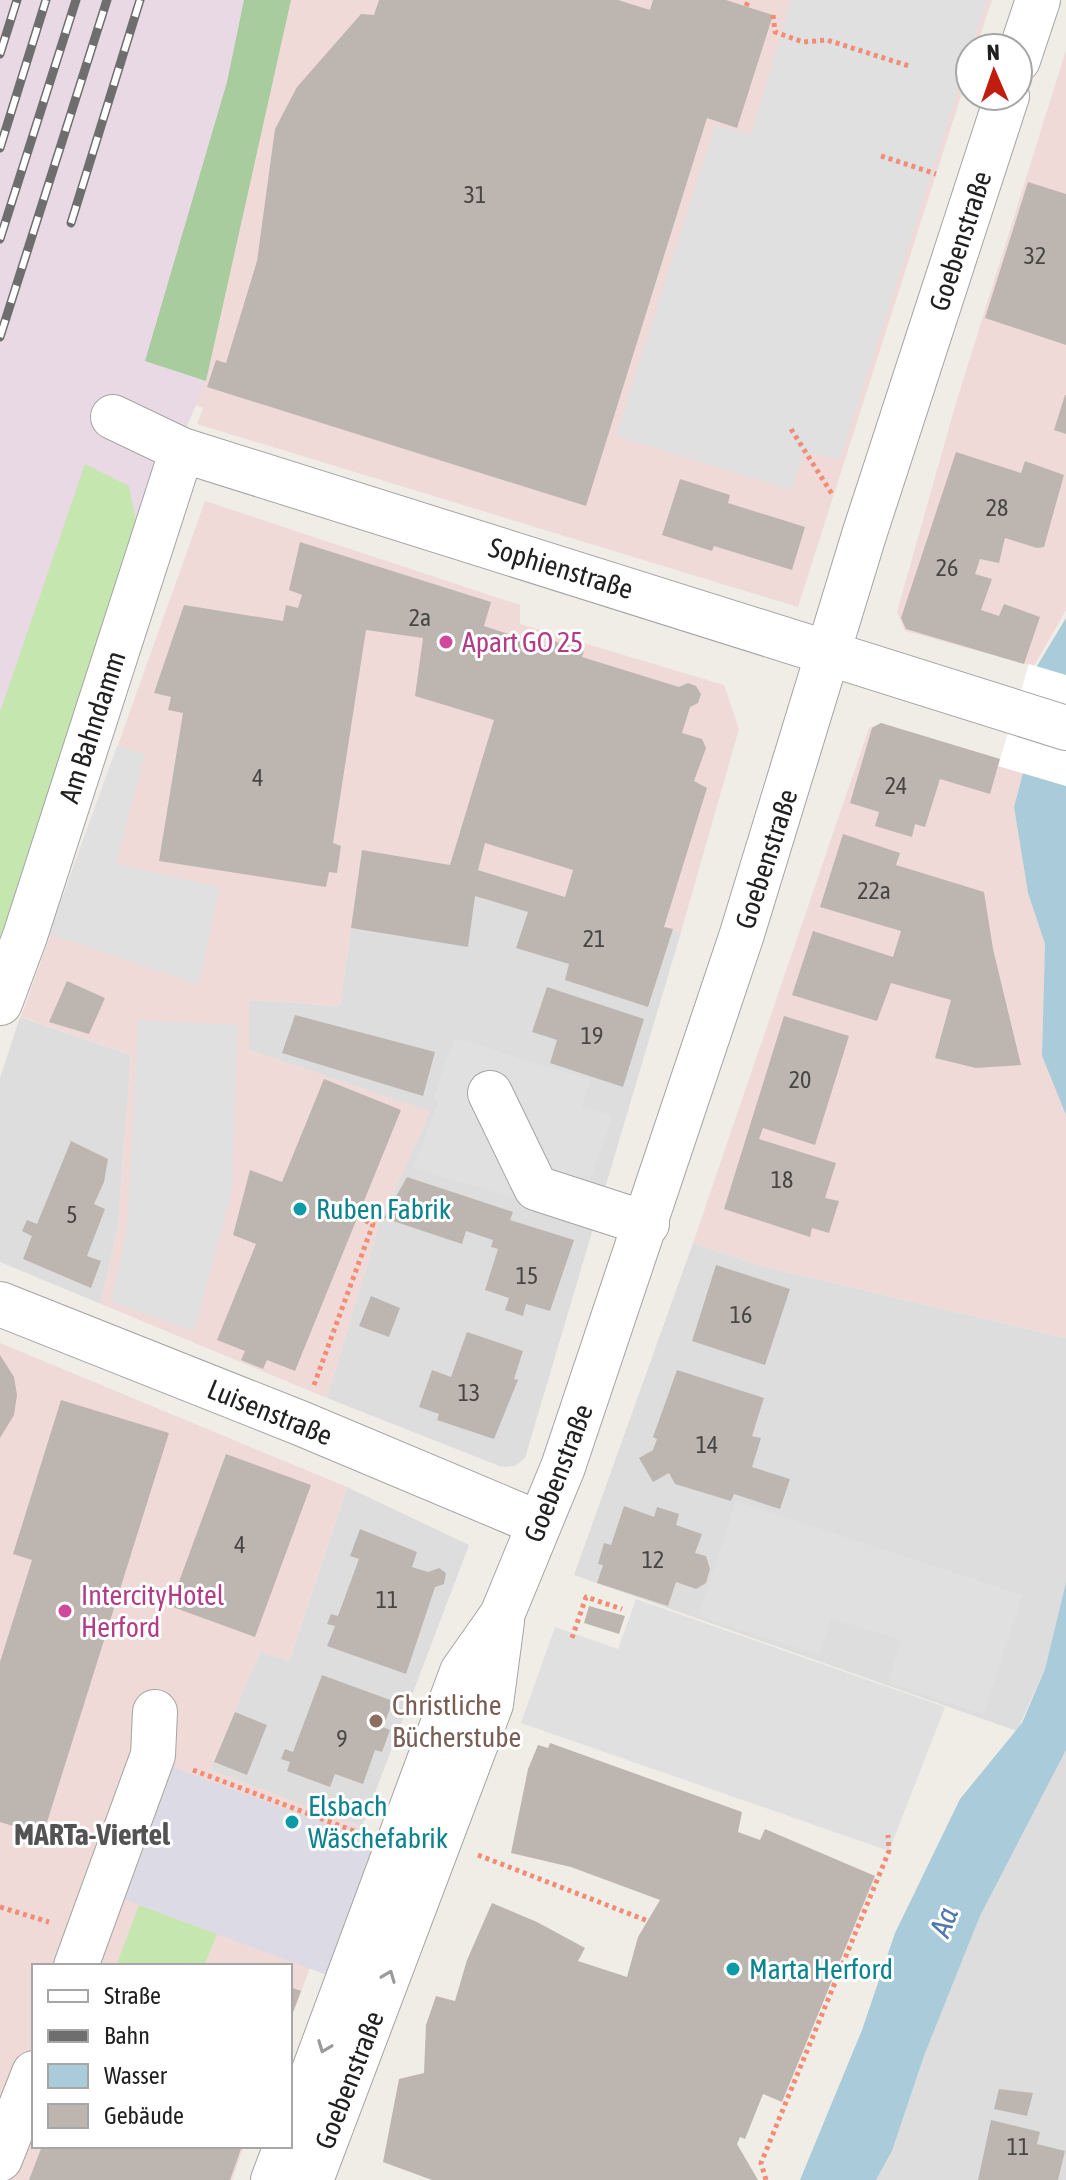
<svg xmlns="http://www.w3.org/2000/svg" width="1066" height="2180" font-family="'Asap Condensed',sans-serif">
<rect width="100%" height="100%" fill="#f0ede7"/>
<!-- residential -->
<path fill="#dedddd" d="M362,850L478,870L681,932L525,1458L515,1466L502,1467L327,1398L379,1224L430,1112L249,1050V1000L340,1006Z
M20,1017L131,1055L118,1225L101,1304L0,1262V1078Z
M693,1243L762,1266L1066,1338V1582L1045,1669L1017,1731L574,1575Z
M347,1487L469,1545L362,1827L210,1770L260,1651L289,1661Z
M1066,1750V2180H876L892,2151L924,2056L980,1916Z"/>
<!-- commercial -->
<path fill="#efdad7" d="M291,0H992L976,48H970V68L798,607L197,424L203,408L193,404L206,380Z
M1066,50V610L1034,666L905,631L897,612L956,403Z
M205,501L520,605V624L724,685L739,729L681,932L478,870L362,850L340,1006L249,1000V1050L431,1111L379,1224L327,1398L101,1304L118,1225L131,1055L21,1017Z
M881,723L1000,759L999,766L1023,773L1014,807L1028,893L1045,944L1042,1056L1066,1115V1338L762,1266L693,1243L869,728Z
M0,1343L347,1487L289,1661L260,1652L210,1770L362,1827L290,2022V1966H34V2146H244L232,2180H0Z"/>
<!-- industrial -->
<path fill="#e8d9e4" d="M0,0H291L206,381L128,566L0,913Z"/>
<!-- grass -->
<path fill="#c6e6b0" d="M85,464L129,486L141,547L0,963V712Z
M139,1905L217,1934L204,1966H116Z"/>
<!-- forest -->
<path fill="#a8cc9e" d="M244,0H291L206,381L145,361L227,82Z"/>
<!-- parking -->
<path fill="#e0e0e0" d="M791,0H987L840,459L804,452L792,490L616,436L715,125L751,135Z
M117,746L145,754L116,864L219,887L199,985L49,934Z
M138,1020L238,1025L232,1192L194,1331L111,1302L127,1230Z
M455,1038L590,1080L582,1107L612,1116L577,1217L414,1168L438,1102L433,1100Z
M736,1501L1022,1595L983,1714L888,1683L901,1640L831,1618L819,1655L699,1616Z
M636,1599L945,1707L889,1851L521,1723L555,1627L618,1649Z"/>
<!-- plaza -->
<path fill="#dcdbe5" d="M167,1765L345,1831L348,1825L379,1837L327,1975L118,1897Z"/>
<!-- water -->
<path fill="#aacbda" d="M1066,618V1115L1042,1056L1045,944L1028,893L1014,807L1023,773L1037,666Z
M1066,1582V1750L980,1916L924,2056L892,2151L876,2180H800L862,2030L895,1933L960,1799L1022,1723L1045,1669Z"/>
<!-- pier -->
<path fill="#fff" d="M1029,664L1066,675V786L998,766Z"/>
<!-- building -->
<path fill="#bdb6b0" fill-rule="evenodd" d="M379,0H618L650,10L653,0H726L773,15L737,128L707,118L586,506L207,387L216,360L226,363L257,261L275,129L297,87L361,14L374,15Z
M1028,182L1066,194V345L985,318Z
M1065,395H1066V434L1054,430Z
M956,452L1021,473L1025,461L1064,475L1044,547L1037,548L1005,538L999,563L980,559L975,574L992,579L981,610L999,616L1004,604L1040,617L1024,664L906,629L901,618Z
M680,479L730,495L728,503L805,527L792,570L714,546L712,551L662,535Z
M300,542L491,602L484,626L546,646L548,639L584,651L582,657L679,687L688,683L696,686L701,694L698,703L690,707L682,733L702,739L706,748L694,781L707,788L664,927L673,929L648,1007L565,980L569,964L516,948L528,912L475,896L468,947L351,928L362,850L450,865L494,720L415,696L423,638L366,630L333,843L341,846L337,873L329,872L326,887L159,861L183,713L168,710L171,697L154,693L184,605L283,621L286,605L298,608L302,595L289,590ZM485,843L573,870L565,897L478,870Z
M881,723L1000,759L990,794L940,779L925,827L915,824L912,837L875,826L879,812L850,803L872,728Z
M843,834L900,853L896,865L984,892L993,949L1021,1065L976,1068L935,1058L951,1000L891,983L877,1021L792,995L813,931L893,957L901,931L820,907Z
M67,981L105,998L89,1034L49,1022Z
M547,987L644,1019L623,1087L550,1063L557,1040L532,1032Z
M295,1015L435,1052L423,1096L282,1053Z
M784,1016L849,1036L815,1145L763,1128L759,1139L836,1163L825,1198L839,1201L829,1233L812,1228L810,1237L724,1209Z
M324,1079L401,1110L295,1371L267,1360L263,1369L241,1360L245,1351L217,1340L256,1244L233,1235L250,1170L282,1182Z
M71,1141L108,1159L104,1182L94,1204L105,1209L87,1256L101,1261L91,1288L23,1259L32,1236L22,1231L27,1220L37,1224Z
M407,1177L513,1212L510,1220L574,1240L550,1311L526,1304L523,1316L505,1310L509,1298L485,1290L498,1249L491,1247L493,1240L466,1231L462,1244L384,1218Z
M716,1265L790,1289L765,1365L692,1341Z
M371,1296L400,1308L389,1337L359,1326Z
M467,1332L523,1351L514,1379L518,1380L494,1439L437,1420L439,1414L419,1407L432,1370L451,1377Z
M0,1355L14,1377L17,1395L14,1415L0,1438Z
M677,1370L764,1398L752,1436L761,1438L752,1467L790,1479L780,1509L734,1494L731,1501L675,1484L669,1473L653,1482L639,1458L653,1450L657,1439L653,1437Z
M61,1400L169,1433L43,1835L0,1822V1662L32,1560L13,1554Z
M226,1454L311,1485L255,1637L170,1606Z
M624,1506L654,1517L657,1507L679,1514L676,1525L702,1534L695,1553L706,1556L710,1569L706,1583L696,1589L676,1582L668,1606L597,1583L603,1565L598,1564L604,1543L611,1545Z
M360,1529L417,1552L412,1567L428,1572L439,1568L446,1573L444,1584L435,1587L406,1674L327,1646L335,1626L327,1624L331,1614L338,1616L359,1559L350,1556Z
M589,1606L625,1616L619,1634L584,1623Z
M322,1675L393,1701L383,1727L390,1730L382,1752L375,1750L363,1784L335,1774L330,1787L287,1771L290,1762L281,1759L285,1749L293,1752Z
M235,1712L267,1725L247,1775L214,1762Z
M550,1743L742,1812L738,1832L760,1840L765,1829L875,1876L782,2102L763,2094L745,2139L740,2137L737,2144L758,2180H432L383,2162L399,2079L424,2073L426,2025L436,1996L455,2001L467,1960L492,1903L537,1922L585,1948L578,1961L627,1977L638,1937L660,1900L571,1867L511,1853L528,1769L538,1745L548,1748Z
M290,1987L301,1991L290,2020Z
M999,2089L1033,2093L1027,2116L994,2109Z
M991,2120L1040,2132L1037,2144L1065,2151L1058,2180H978Z
M42,2146H242L230,2180H29Z"/>
<g fill="none" stroke-linecap="round" stroke-linejoin="round">
<!-- minor casing -->
<g stroke="#a4a4a4" stroke-width="46">
<path id="minor" d="M1018,60L1038,0
M113,417L182,450L1066,728
M0,1003L25,936L182,450
M490,1093L536,1188L647,1224
M0,1304L300,1423L538,1523
M76,1966L153,1755L155,1712
M290,2135L462,1672L502,1615L563,1467L742,934L864,535L1007,96
M0,2159L34,2073
M273,2180L286,2146
M311,2180L491,1704L502,1621"/>
</g>
<!-- path -->
<path stroke="#f08d77" stroke-width="5" stroke-dasharray="4 4" stroke-linecap="butt" d="M746,6L749,0
M773,15L775,32L803,42L827,40L909,66
M881,156L936,174
M791,429L832,494
M314,1385L373,1224L362,1219
M572,1638L586,1597L622,1609
M193,1770L359,1833
M478,1855L648,1921
M0,1907L49,1922
M766,2180L761,2163L889,1851L888,1835"/>
<!-- minor -->
<use href="#minor" stroke="#fff" stroke-width="44"/>
<!-- rail casing -->
<g stroke="#6e6e6e" stroke-width="9">
<path id="rail" d="M0,54L17,0
M0,148L46,0
M71,223L140,0
M0,239L76,0
M0,337L107,0"/>
</g>
<!-- rail -->
<use href="#rail" stroke="#fff" stroke-width="6" stroke-dasharray="18" stroke-linecap="butt"/>
</g>
<!-- one-way arrows -->
<defs><path id="oneway-chevron" d="M-2-3.5L2.5 0L-2 3.5" fill="none" stroke-width="1.6" stroke-linecap="round" stroke-linejoin="round" transform="scale(2)"/></defs>
<g stroke="#9b9b9b">
<use href="#oneway-chevron" transform="translate(389 1976) rotate(-69)"/>
<use href="#oneway-chevron" transform="translate(324 2047) rotate(111)"/>
</g>
<!-- markers -->
<g fill="#d1479c" stroke="#fff" stroke-width="3">
<circle cx="446" cy="642" r="8"/>
<circle cx="65" cy="1611" r="8"/>
</g>
<g fill="#0f9aa8" stroke="#fff" stroke-width="3">
<circle cx="300" cy="1209" r="8"/>
<circle cx="292" cy="1822" r="8"/>
<circle cx="733" cy="1969" r="8"/>
</g>
<circle fill="#8d6e63" stroke="#fff" stroke-width="3" cx="376" cy="1721" r="8"/>
<g text-anchor="middle" stroke-width="6" stroke-linejoin="round" paint-order="stroke">
<!-- number labels -->
<g font-size="24" fill="#474644">
<text x="475" y="203">31</text>
<text x="1035" y="264">32</text>
<text x="997" y="516">28</text>
<text x="947" y="576">26</text>
<text x="420" y="626">2a</text>
<text x="258" y="786">4</text>
<text x="896" y="794">24</text>
<text x="874" y="899">22a</text>
<text x="594" y="947">21</text>
<text x="592" y="1044">19</text>
<text x="800" y="1088">20</text>
<text x="782" y="1188">18</text>
<text x="72" y="1223">5</text>
<text x="527" y="1284">15</text>
<text x="741" y="1323">16</text>
<text x="469" y="1401">13</text>
<text x="707" y="1453">14</text>
<text x="240" y="1553">4</text>
<text x="653" y="1568">12</text>
<text x="387" y="1608">11</text>
<text x="342" y="1747">9</text>
<text x="1018" y="2155">11</text>
</g>
<!-- street labels -->
<g font-size="28" fill="#202020" stroke="#fff">
<text transform="translate(960 241) rotate(-72)" y="10">Goebenstraße</text>
<text transform="translate(561 568) rotate(17)" y="10">Sophienstraße</text>
<text transform="translate(92 727) rotate(-72)" y="10">Am Bahndamm</text>
<text transform="translate(766 859) rotate(-72)" y="10">Goebenstraße</text>
<text transform="translate(270 1412) rotate(22)" y="10">Luisenstraße</text>
<text transform="translate(558 1473) rotate(-69)" y="10">Goebenstraße</text>
<text transform="translate(349 2080) rotate(-69)" y="10">Goebenstraße</text>
</g>
<!-- hotel labels -->
<g font-size="28" fill="#b23c85" stroke="#fff" text-anchor="start">
<text x="462" y="652">Apart GO 25</text>
<text x="81" y="1605">IntercityHotel<tspan x="81" dy="32">Herford</tspan></text>
</g>
<!-- culture labels -->
<g font-size="28" fill="#0d838f" stroke="#fff" text-anchor="start">
<text x="316" y="1219">Ruben Fabrik</text>
<text x="308" y="1816">Elsbach<tspan x="308" dy="32">Wäschefabrik</tspan></text>
<text x="749" y="1979">Marta Herford</text>
</g>
<!-- education labels -->
<g font-size="28" fill="#785e54" stroke="#fff" text-anchor="start">
<text x="392" y="1715">Christliche<tspan x="392" dy="32">Bücherstube</tspan></text>
</g>
<!-- neighbourhood labels -->
<g font-size="30" font-weight="bold" fill="#535353" stroke="#fff">
<text x="92" y="1845">MARTa-Viertel</text>
</g>
<!-- water labels -->
<g font-size="30" font-style="italic" fill="#5277a9" stroke="#fff">
<text transform="translate(944 1922) rotate(-69)" y="10">Aa</text>
</g>
</g>
<!-- legend -->
<rect x="32" y="1964" width="260" height="184" fill="#ffffff" stroke="#a6a6a6" stroke-width="2"/>
<rect x="48" y="1990" width="40" height="12" fill="#ffffff" stroke="#a6a6a6" stroke-width="2"/>
<text x="104" y="2004" font-size="24" fill="#202020">Straße</text>
<rect x="48" y="2030" width="40" height="12" fill="#6e6e6e" stroke="#a6a6a6" stroke-width="2"/>
<text x="104" y="2044" font-size="24" fill="#202020">Bahn</text>
<rect x="48" y="2064" width="40" height="24" fill="#aacbda" stroke="#a6a6a6" stroke-width="2"/>
<text x="104" y="2084" font-size="24" fill="#202020">Wasser</text>
<rect x="48" y="2104" width="40" height="24" fill="#bdb6b0" stroke="#a6a6a6" stroke-width="2"/>
<text x="104" y="2124" font-size="24" fill="#202020">Gebäude</text>
<!-- north arrow -->
<g transform="translate(994 72) rotate(358)"><circle r="38" fill="#ffffff" stroke="#a6a6a6" stroke-width="2"/>
<path d="M0-6L14 30L0 20L-14 30Z" fill="#c11c0e"/>
<text y="-12" font-size="22" font-weight="bold" text-anchor="middle" fill="#202020">N</text>
</g>
</svg>
